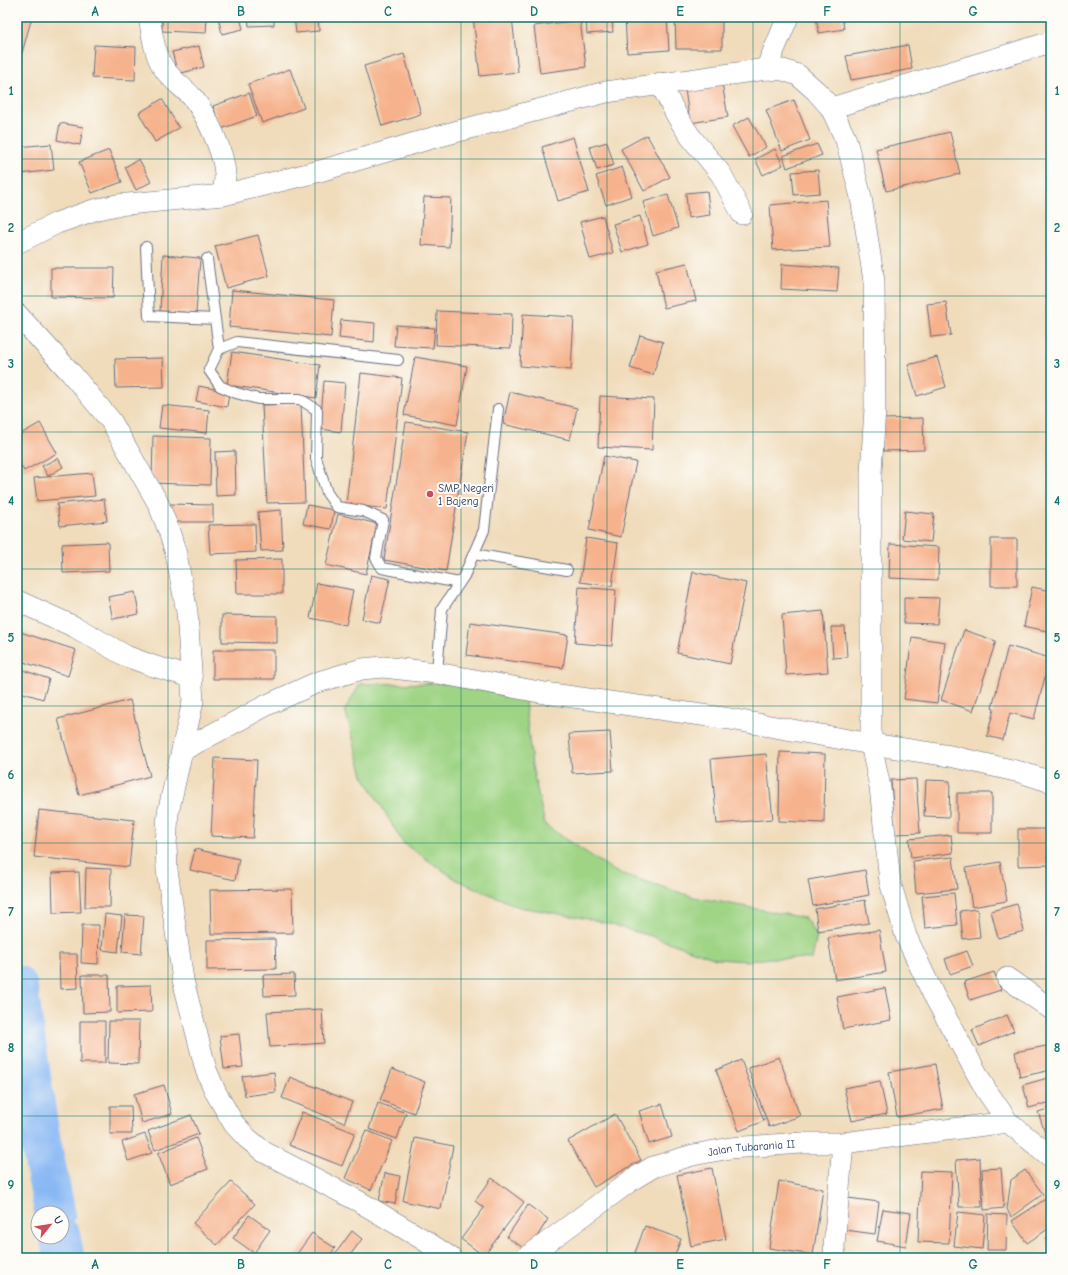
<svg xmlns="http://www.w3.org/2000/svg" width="1068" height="1275" font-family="'Comic Neue',sans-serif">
<rect width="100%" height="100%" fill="#fdfcf7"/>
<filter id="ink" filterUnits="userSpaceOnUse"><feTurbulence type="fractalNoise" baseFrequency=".025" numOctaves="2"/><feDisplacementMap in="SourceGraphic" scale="8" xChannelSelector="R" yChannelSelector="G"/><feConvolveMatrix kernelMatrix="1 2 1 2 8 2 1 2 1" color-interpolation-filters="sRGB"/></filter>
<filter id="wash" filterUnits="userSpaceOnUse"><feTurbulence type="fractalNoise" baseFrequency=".012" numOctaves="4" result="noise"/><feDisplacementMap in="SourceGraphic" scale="16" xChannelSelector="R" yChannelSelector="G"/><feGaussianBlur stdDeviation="0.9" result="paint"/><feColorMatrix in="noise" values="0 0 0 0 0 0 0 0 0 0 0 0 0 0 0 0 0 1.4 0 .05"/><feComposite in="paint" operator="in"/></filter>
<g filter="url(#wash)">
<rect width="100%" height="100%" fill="#f0dcbb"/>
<!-- green -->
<path fill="#9fd485" stroke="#5d8272" d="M463,683L524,693L532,766L545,825L616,872L694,897L805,918L817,936L812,959L771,958L747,961L716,959L651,936L594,920L519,907L457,880L403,843L363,775L345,710L360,684Z"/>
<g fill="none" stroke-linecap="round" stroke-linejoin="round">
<!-- river -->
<path stroke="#88b8f4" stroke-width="41" d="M17,986L39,1134L55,1213
M60,1237L64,1258"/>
</g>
<g id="blocks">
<!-- building -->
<path fill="#f6b28c" d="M17,17H32L22,53L17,51Z
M162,17H207L206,33L162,31Z
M218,17H240L243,29L222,34Z
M248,17H274V25L249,26Z
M294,17H318L319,31L296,33Z
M473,17H512L518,72L480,76Z
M586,17H612L613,32L587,34Z
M625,17H667L669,50L627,53Z
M675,17H722V49H676Z
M816,17H842L844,29L819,33Z
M580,20L586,67L540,73L534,26Z
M94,45L136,47L135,80L92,78Z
M908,45L912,69L851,80L846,56Z
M199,46L204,67L178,74L172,52Z
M404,54L421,114L382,126L364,66Z
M290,69L304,108L262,123L248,84Z
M721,77L728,117L690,123L684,83Z
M249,93L257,116L221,129L213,106Z
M162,99L179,128L155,142L139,113Z
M794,100L810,140L782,151L766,110Z
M749,117L766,147L749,157L732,126Z
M60,123L83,127L80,145L57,140Z
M950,132L960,174L886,191L876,149Z
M647,135L670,177L644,191L621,149Z
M573,137L589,192L558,201L542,147Z
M607,142L614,165L597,170L590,147Z
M51,144L54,170L20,174L17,147Z
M817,144L822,155L787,168L783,156Z
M775,149L783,165L763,175L755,159Z
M109,150L122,182L92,193L79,162Z
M139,159L151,182L136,190L125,167Z
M622,167L632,196L606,205L596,176Z
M818,170L820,193L794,195L792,172Z
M707,191L710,215L688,218L686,193Z
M668,195L678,228L653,236L643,202Z
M424,197L451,198L449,247L421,245Z
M826,200L830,247L773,250L770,205Z
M603,216L613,253L590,259L580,222Z
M640,216L648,244L622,252L613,224Z
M258,235L269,276L226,288L215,246Z
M163,255L200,258L196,313L160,311Z
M687,263L696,301L664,308L656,270Z
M782,264L839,268L837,292L781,289Z
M51,268H114L113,298L51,297Z
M232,290L334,300L331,337L229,327Z
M946,302L951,335L931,337L927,304Z
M437,311L512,314L511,348L436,345Z
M523,314L574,317L571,370L520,366Z
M341,320L375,323L374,342L339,338Z
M396,325L435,328L433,348L394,346Z
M640,335L663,342L653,375L630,368Z
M232,352L320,365L316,398L227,385Z
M415,357L467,366L457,425L404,415Z
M937,357L946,387L917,396L908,365Z
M163,358L164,387L116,388L115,359Z
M361,373L402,378L387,509L346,504Z
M324,381L345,383L341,432L320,429Z
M199,386L229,392L227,407L196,401Z
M510,392L577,408L570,440L503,424Z
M600,396L654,399L652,450L598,447Z
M301,404L305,502L267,503L262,405Z
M162,405L209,410L207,433L159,428Z
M923,418L924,450L883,451L882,419Z
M406,422L468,432L446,571L384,560Z
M40,423L57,453L24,471L17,458V436Z
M153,436L211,438L210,485L152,483Z
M235,451L236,495L216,496L215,452Z
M604,456L636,462L621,537L589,530Z
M58,458L63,467L48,476L42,466Z
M92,473L95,496L37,501L34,478Z
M104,499L107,521L60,526L57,504Z
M167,504L213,505V522H167Z
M307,505L334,510L331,529L303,524Z
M281,510L283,550L261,551L258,512Z
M905,511L934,514L931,542L902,539Z
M338,514L377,524L366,574L326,565Z
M255,524L256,552L210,554L208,525Z
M586,538L618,543L612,586L580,582Z
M991,539H1017V586H991Z
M108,542L109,571L63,573L62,544Z
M890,544L939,547L938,580L889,578Z
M282,559V594H237L236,560Z
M693,572L746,583L730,664L677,653Z
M371,575L390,579L380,623L362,619Z
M317,583L353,590L346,625L310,618Z
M579,587L616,590L612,646L575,643Z
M1032,587L1051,591V632L1024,626Z
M135,592L139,614L113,619L108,597Z
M904,597L939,598L937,624L904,623Z
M823,611L828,672L786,675L782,615Z
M222,615L277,616V643L222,642Z
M470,622L568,635L563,668L466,655Z
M831,627H845L847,657L833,658Z
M964,630L996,641L973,711L941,700Z
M17,631L76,650L68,676L17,660Z
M912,637L945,642L937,703L904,699Z
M1008,646L1050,658L1034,719L1010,713L1003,740L987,736L994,709L992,708Z
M213,650H274V679H213Z
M17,668L49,679L43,699L17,691Z
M130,700L150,776L79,795L58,719Z
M610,732L613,771L572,773L569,734Z
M780,752L825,754L824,823L779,821Z
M766,754L773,819L717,824L711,759Z
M215,758L257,760L253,838L211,836Z
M916,779L920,833L895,834L891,780Z
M926,780L950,781L949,817L924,816Z
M957,793H992V833H957Z
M1048,796H1051V824H1046Z
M39,810L134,820L129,867L34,857Z
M1018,829H1051V865L1018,866Z
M951,835L953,853L911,858L909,839Z
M195,849L239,859L235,880L190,870Z
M953,857L957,889L916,893L913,861Z
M1000,862L1007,901L972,907L966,868Z
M86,868L111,869L110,907H85Z
M865,870L869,895L813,906L808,880Z
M79,872L81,912L53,913L52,873Z
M292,889L293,933L211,934L210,890Z
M954,893L957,925L925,928L922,896Z
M865,900L869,923L818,931L815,909Z
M1017,904L1024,931L998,938L991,911Z
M977,909L980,937L963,939L960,911Z
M105,914L122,916L118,952L102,950Z
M125,915L144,916L141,954L122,952Z
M82,925H99L98,964L81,963Z
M879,930L886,972L835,980L828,938Z
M275,939L276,969L207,970V940Z
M967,951L973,966L950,974L945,959Z
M59,954H77L78,988L60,989Z
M994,972L1001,990L970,1000L964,982Z
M294,974L295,995L264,996L263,975Z
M82,975H109L110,1012L83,1013Z
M151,985L152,1012L117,1013V986Z
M885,988L891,1020L843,1029L837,997Z
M322,1009L324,1043L270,1047L267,1012Z
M1007,1015L1014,1031L979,1046L972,1030Z
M80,1021H105V1063H80Z
M109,1021H139L138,1064L108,1063Z
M239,1034L243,1067L224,1069L220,1036Z
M1051,1045V1070L1020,1077L1015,1052Z
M779,1057L800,1116L769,1127L748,1068Z
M741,1060L764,1121L739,1131L716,1070Z
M935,1064L943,1109L897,1117L889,1072Z
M392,1069L425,1082L414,1113L380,1100Z
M274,1072L276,1092L245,1096L242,1076Z
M290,1077L352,1102L344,1123L282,1098Z
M1051,1077V1102L1029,1108L1023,1085Z
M880,1081L887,1114L852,1121L844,1088Z
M164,1085L172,1114L142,1123L134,1094Z
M378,1103L406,1113L397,1139L369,1129Z
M662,1104L672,1137L649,1144L639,1111Z
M110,1106H131L132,1134H110Z
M1051,1108V1138L1047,1139L1038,1112Z
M302,1112L355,1133L342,1166L289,1145Z
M615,1114L641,1160L594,1187L568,1141Z
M191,1115L199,1134L155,1150L148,1131Z
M366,1130L392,1141L371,1190L345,1178Z
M145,1134L152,1153L128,1161L122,1142Z
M196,1138L208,1169L170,1184L158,1153Z
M415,1138L453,1146L441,1209L403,1201Z
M980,1158L982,1207H959L956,1160Z
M712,1168L726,1239L691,1246L677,1175Z
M1001,1168L1004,1208L984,1210L982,1169Z
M1025,1170L1043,1194L1011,1217L1007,1209L1011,1180Z
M921,1171L952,1172L949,1243L918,1242Z
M385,1173L400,1176L395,1204L379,1201Z
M492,1178L524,1202L484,1256L461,1239L484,1208L475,1201Z
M779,1181L823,1189L813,1255L769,1248Z
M231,1182L255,1204L217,1245L193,1223Z
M848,1198L879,1202L875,1234L845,1230Z
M1047,1198L1051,1204V1227L1027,1243L1012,1221Z
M528,1205L548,1219L528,1251L507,1237Z
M883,1209L911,1213L906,1246L877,1241Z
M958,1212L985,1215L982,1249L954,1246Z
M988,1214L1007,1215L1006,1250H987Z
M249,1215L270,1230L254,1253L233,1238Z
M645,1226L681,1239L674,1258H633Z
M352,1231L362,1239L348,1258H332Z
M312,1233L335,1248L328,1258H294Z
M1051,1234V1246L1046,1238Z"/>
</g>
</g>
<g filter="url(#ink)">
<use href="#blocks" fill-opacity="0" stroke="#666c7f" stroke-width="1"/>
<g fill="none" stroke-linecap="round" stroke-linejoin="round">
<!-- service casing -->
<g stroke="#666c7f" stroke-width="12">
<path id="service" d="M146,247L149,316L215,319
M207,259L219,349
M398,360L237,342L219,349L209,370L220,386L236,393L258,399H300L317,410L316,458L327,493L337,507L363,511L383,520L376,558L382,568L459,583
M474,554L567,570
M437,673L442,609L464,576L484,530L498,409"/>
</g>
<!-- minor casing -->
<g stroke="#666c7f" stroke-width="22">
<g id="minor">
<path d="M149,17C152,33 154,53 163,67C171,80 183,87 193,98C206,114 224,152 225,174C225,181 224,188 223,195"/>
<path d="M766,69L788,17"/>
<path d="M660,83L677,116L690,136L721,174L742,214"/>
<path d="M831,108L1051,42"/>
<path d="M17,243L57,223L94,210L117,205L223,195L320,171L432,138L606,92L766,69L783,70L798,75L816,91L831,108L846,140L861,197L874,281L875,408L871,473V744L880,787L890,882L906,936L933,994L986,1090L1008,1122L1051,1157"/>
<path d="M17,314L71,373L111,421L158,503L169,531L176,554L187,612L193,701L168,813L166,845L167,870L183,980L206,1070L216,1093L234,1124L247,1138L264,1152L360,1202L424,1240L451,1258"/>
<path d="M20,602L75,627L126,656L153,666L191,677"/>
<path d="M183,750L267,705L318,682L362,669L383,667L437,673L545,693L730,719L871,744L950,756L1020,772L1051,782"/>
<path d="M1007,978L1051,1009"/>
<path id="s1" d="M526,1258L633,1179L653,1167L693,1155L730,1148L802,1143H843L1008,1122"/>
<path d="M835,1258L834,1246L843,1143"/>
</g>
</g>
<!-- service -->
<use href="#service" stroke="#fff" stroke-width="10"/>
<!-- minor -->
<use href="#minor" stroke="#fff" stroke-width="21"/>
</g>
</g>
<!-- grid -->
<path fill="none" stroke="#0f766e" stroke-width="1" stroke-opacity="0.55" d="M168,17V1258M315,17V1258M461,17V1258M607,17V1258M753,17V1258M900,17V1258M17,159H1051M17,296H1051M17,432H1051M17,569H1051M17,706H1051M17,843H1051M17,979H1051M17,1116H1051"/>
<!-- markers -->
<circle fill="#d1495b" stroke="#fdfcf7" stroke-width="1.5" cx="430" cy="494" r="4"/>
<g text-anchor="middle" stroke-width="4" stroke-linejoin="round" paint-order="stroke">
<!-- poi labels -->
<g font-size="11" fill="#1b2f5e" stroke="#fdfcf7" text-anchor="start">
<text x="438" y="492">SMP Negeri<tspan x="438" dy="13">1 Bajeng</tspan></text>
</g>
<!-- street labels -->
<g font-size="11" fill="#1b2f5e" stroke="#fdfcf7">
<text dy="4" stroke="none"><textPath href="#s1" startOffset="257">Jalan Tubarania II</textPath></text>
</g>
</g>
<!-- margin -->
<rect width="1068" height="1275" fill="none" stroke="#fdfcf7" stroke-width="44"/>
<!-- north arrow -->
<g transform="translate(50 1225) rotate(60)"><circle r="19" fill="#fdfcf7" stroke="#a3aaba"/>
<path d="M0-3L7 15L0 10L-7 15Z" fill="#d1495b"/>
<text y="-6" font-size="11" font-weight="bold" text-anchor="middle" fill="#1b2f5e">U</text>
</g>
<rect x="22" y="22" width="1024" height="1231" fill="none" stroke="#0f766e" stroke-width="1.5"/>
<g font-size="13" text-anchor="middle" font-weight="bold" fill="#0f766e">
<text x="95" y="16">A</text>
<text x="241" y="16">B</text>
<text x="388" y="16">C</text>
<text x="534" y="16">D</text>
<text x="680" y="16">E</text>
<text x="827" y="16">F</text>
<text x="973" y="16">G</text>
<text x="11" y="95">1</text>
<text x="1057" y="95">1</text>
<text x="11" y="232">2</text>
<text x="1057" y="232">2</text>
<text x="11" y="368">3</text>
<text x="1057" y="368">3</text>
<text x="11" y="505">4</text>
<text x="1057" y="505">4</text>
<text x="11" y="642">5</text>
<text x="1057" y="642">5</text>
<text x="11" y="779">6</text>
<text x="1057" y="779">6</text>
<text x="11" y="916">7</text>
<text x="1057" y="916">7</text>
<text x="11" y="1052">8</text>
<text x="1057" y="1052">8</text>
<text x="11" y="1189">9</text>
<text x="1057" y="1189">9</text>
<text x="95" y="1269">A</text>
<text x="241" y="1269">B</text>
<text x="388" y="1269">C</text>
<text x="534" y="1269">D</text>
<text x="680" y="1269">E</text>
<text x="827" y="1269">F</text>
<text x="973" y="1269">G</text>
</g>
</svg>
